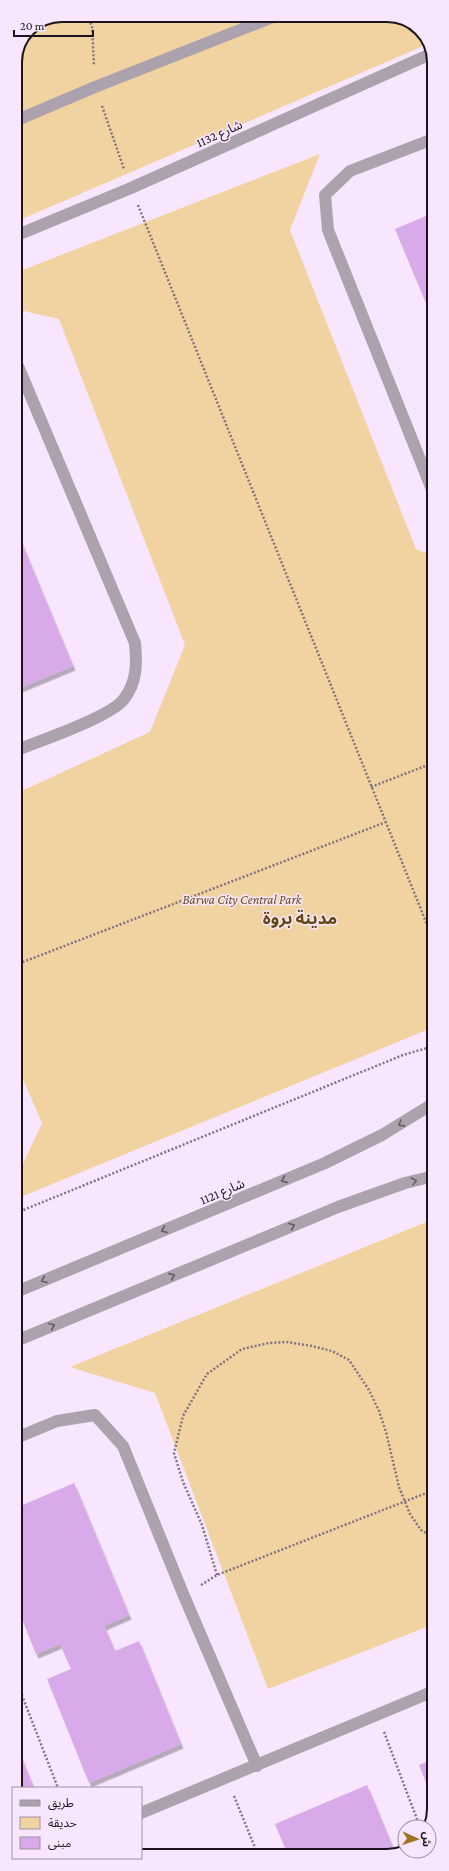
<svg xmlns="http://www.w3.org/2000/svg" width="449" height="1871" font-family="'Crimson Pro','Noto Sans Arabic',serif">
<defs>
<filter id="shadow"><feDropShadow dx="2.5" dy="4.5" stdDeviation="0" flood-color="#0004"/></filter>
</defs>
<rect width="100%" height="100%" fill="#f7e6fd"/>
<!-- green -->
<path fill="#f1d3a2" d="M63,15H392L418,27L428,44L15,222V62L29,29Z
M320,154L290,230L416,549L433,556L434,1027L16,1199V1179L42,1123L15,1061V794L150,732L185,645L59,319L15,309V273Z
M434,1219V1624L268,1689L155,1393L70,1367Z"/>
<!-- building -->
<path fill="#d9aaea" filter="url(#shadow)" d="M433,213V320L395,229Z
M18,534L73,666L15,690V535Z
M74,1483L129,1615L104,1626L115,1651L139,1641L181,1744L89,1783L47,1679L71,1669L60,1644L36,1654L16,1604V1508Z
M16,1745L34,1788H16Z
M434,1759V1803L419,1765Z
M367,1785L396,1855H288L275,1824Z
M226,1848L229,1855H208Z"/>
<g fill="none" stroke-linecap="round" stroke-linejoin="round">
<!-- path -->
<path stroke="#807483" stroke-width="2.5" stroke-dasharray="2 2" stroke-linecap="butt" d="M88,15L92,27L94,66
M102,106L124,169
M138,205L434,942
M371,787L433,763
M15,965L386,822
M16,1213L403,1055L434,1046
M217,1575L202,1525L183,1482L174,1453L183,1416L207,1374L242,1349L269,1343L287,1342L312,1346L332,1351L349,1360L369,1390L379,1411L386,1432L399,1487L410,1514L421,1530L434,1538
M201,1585L217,1575L434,1490
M16,1680L58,1788
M384,1732L420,1827
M234,1796L258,1855"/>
<!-- minor -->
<path stroke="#aba2ae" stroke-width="12" d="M15,121L95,87L278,15
M433,139L350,171L325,195L328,230L433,492
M15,236L131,188L433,53
M15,363L18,366L135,643C137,664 137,682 124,699C111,717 39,741 15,751
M16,1292L325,1163L382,1135L434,1103
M16,1341L338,1207L405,1183L434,1176
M16,1438L57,1421L95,1415L123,1446L184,1596L257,1766
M141,1813L434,1691"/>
</g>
<!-- one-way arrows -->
<defs><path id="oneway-chevron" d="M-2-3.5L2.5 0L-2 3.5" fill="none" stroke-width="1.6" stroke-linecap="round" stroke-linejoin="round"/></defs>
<g stroke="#635b66">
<use href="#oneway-chevron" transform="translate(401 1124) rotate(148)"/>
<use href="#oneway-chevron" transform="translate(284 1180) rotate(157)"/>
<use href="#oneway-chevron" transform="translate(414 1181) rotate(-14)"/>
<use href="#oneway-chevron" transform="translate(292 1226) rotate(-23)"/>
<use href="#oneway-chevron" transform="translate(164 1230) rotate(157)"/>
<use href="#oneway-chevron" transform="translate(172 1276) rotate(-23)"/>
<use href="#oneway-chevron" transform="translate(44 1280) rotate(157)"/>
<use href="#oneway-chevron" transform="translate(52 1326) rotate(-23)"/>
</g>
<g text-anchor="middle" stroke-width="3" stroke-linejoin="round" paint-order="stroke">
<!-- street labels -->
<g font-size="13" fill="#1b141d" stroke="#f7e6fd">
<text transform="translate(219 133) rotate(-24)" y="5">شارع 1132</text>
<text transform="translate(222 1191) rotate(-23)" y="5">شارع 1121</text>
</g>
<!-- park labels -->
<g font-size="13" font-style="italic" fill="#6a4e17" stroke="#f7e6fd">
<text x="242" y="904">Barwa City Central Park</text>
</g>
<!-- district labels -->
<g font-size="17" font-weight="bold" fill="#64470e" stroke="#f7e6fd">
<text x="300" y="924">مدينة بروة</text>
</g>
</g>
<!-- crop -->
<path d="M0 0H449V1871H0ZM62 22H387A40 40 0 0 1 427 62V1809A40 40 0 0 1 387 1849H62A40 40 0 0 1 22 1809V62A40 40 0 0 1 62 22Z" fill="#f7e6fd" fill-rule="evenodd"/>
<path fill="none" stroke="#1b141d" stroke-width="2" d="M62 22H387A40 40 0 0 1 427 62V1809A40 40 0 0 1 387 1849H62A40 40 0 0 1 22 1809V62A40 40 0 0 1 62 22Z"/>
<!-- legend -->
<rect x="12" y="1787" width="130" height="72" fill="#f7e6fd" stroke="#9f92a3"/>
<rect x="20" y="1800" width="20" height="6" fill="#aba2ae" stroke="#9f92a3"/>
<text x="48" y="1807" font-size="12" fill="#1b141d">طريق</text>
<rect x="20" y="1817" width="20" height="12" fill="#f1d3a2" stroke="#9f92a3"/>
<text x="48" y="1827" font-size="12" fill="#1b141d">حديقة</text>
<rect x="20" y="1837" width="20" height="12" fill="#d9aaea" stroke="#9f92a3"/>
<text x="48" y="1847" font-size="12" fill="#1b141d">مبنى</text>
<!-- north arrow -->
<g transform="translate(417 1839) rotate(93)"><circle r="19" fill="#f7e6fd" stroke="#9f92a3"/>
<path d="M0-3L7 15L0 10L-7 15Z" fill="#9e7423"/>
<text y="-6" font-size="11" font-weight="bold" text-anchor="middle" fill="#1b141d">ش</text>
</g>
<!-- scale -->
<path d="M14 30v6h79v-6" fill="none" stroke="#1b141d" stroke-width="2"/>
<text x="20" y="30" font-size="12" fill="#1b141d" stroke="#f7e6fd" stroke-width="3" paint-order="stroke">20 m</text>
</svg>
